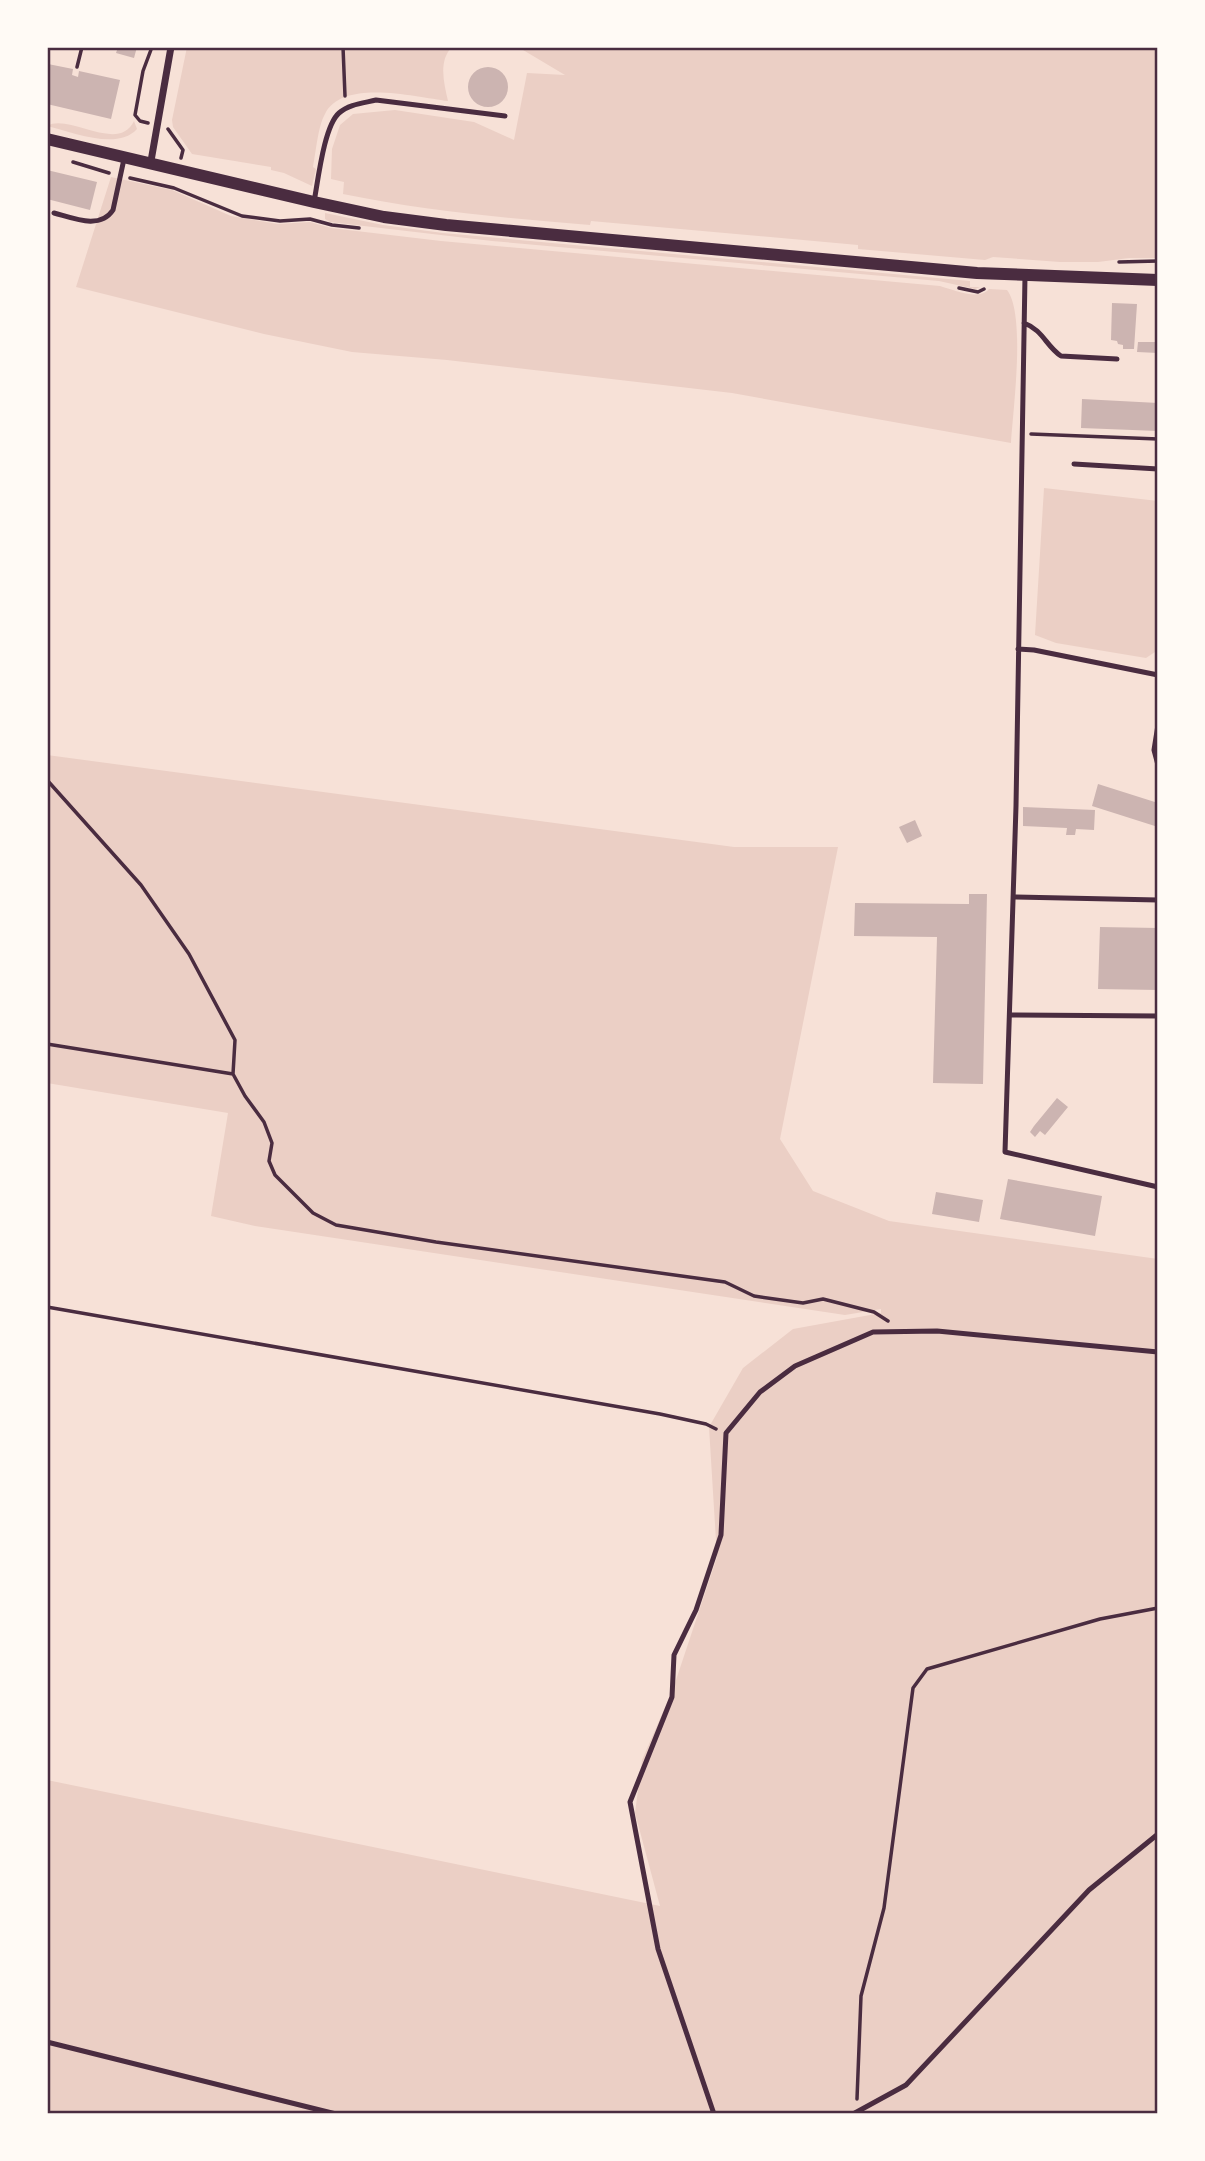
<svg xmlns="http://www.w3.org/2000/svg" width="1205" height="2161" font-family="'Sofia Sans Condensed',sans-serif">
<rect width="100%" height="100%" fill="#f7e1d7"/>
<!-- green -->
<path fill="#ebcfc5" d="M187,47H452C438,61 444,83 448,101C416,97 342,78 325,114C318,126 316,152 313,167L316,169L312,186L284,173L271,170V167L192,154L173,127L172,120Z
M518,47H1158V258H1129L1098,262H1060L993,257L985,260L858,249V245L591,221L590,225C507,218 425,211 343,194L344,182L331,179L332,149L340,125L353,114L395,110L474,122L514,140L527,73L565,75Z
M134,121L137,129C117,151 73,132 47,126C70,113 118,154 134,121Z
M111,177L172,190L231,216L278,224L310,222L331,228L441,241L940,286C954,290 979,301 989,289L1007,290C1026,314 1013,410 1011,443L732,393L447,360L352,352L264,334L76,287Z
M325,213L383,225L443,233L970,281V287H980L975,289L939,281L492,241L330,222L325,219Z
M1044,488L1158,501V650L1146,658L1056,643L1035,635Z
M47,755L734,847H838L780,1139L813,1191L889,1221L1158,1259V2114H47V1780L660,1906L635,1813L642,1760L673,1689L717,1557L709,1427L743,1368L793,1329L881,1313V1309L845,1315L255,1226L211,1216L228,1113L47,1083Z"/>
<!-- building -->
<path fill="#ccb4b1" d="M118,47H137L134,58L116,53Z
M48,64L73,69L72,75L78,77L79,71L120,80L111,119L47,104Z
M468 87a20 20 0 1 1 40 0a20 20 0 1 1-40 0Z
M47,170L97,182L90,210L47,199Z
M1112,303L1137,304L1134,349H1123V345L1118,344L1117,341L1111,340Z
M1138,342H1158V353L1137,352Z
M1082,399L1158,403V431L1081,428Z
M1098,784L1158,803V827L1092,806Z
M1023,807L1095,810L1094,830L1076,829L1075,835H1066L1067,828L1023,826Z
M915,820L922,836L907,843L899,827Z
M969,894H987L983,1084L933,1083L937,937L854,936L855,903L969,904Z
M1100,927L1158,928V990L1098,989Z
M1057,1098L1068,1107L1045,1135L1040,1131L1035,1137L1030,1132L1034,1126Z
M1008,1179L1102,1196L1095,1236L1000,1219Z
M936,1192L983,1200L979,1222L932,1214Z"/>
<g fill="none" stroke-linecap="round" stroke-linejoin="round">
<!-- path -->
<path stroke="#4a2c40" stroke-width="3.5" d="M343,47L345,96
M77,67L82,47
M148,123L140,121L135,115L143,71L152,47
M168,129L183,150L181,158
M73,162L109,173
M130,178L174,188L242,216L280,221L310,219L332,225L359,228
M1119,262L1158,261
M959,288L978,292L984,289
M1031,434L1158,439
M47,780L141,885L189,954L235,1040L233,1074L245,1096L264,1122L272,1143L269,1161L275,1175L313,1213L336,1225L436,1242L725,1282L754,1296L803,1303L823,1299L874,1312L888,1321
M47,1044L233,1074
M47,1307L660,1414L706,1424L716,1429
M857,2099L861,1996L884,1908L913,1688L927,1669L1100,1619L1158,1608"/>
<!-- service -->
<path stroke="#4a2c40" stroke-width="5" d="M314,202C318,181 324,126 339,113C349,104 364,103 376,100L505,116
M54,213C73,218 100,230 113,210L124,159
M1025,276L1016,806L1005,1152L1158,1187
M1024,323C1043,330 1046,346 1061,356L1117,359
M1074,464L1158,469
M1018,649L1034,650L1158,675
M1158,725L1154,750L1158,765
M1013,897L1158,900
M1010,1015L1158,1016
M47,2042L336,2114
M714,2114L658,1949L630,1802L672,1697L674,1655L696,1610L721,1535L726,1433L760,1392L795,1366L873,1332L937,1331L1158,1352
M853,2114L906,2085L1089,1890L1158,1834"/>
<!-- minor -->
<path stroke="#4a2c40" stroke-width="7" d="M151,161L171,47"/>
<!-- tertiary -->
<path stroke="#4a2c40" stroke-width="12" d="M47,139L314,202L384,217L446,225L977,273L1158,280"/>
</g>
<!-- border -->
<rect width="1205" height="2161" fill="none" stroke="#fffaf5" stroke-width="98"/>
<rect x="49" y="49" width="1107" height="2063" fill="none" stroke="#4a2c40" stroke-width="2.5"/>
</svg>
